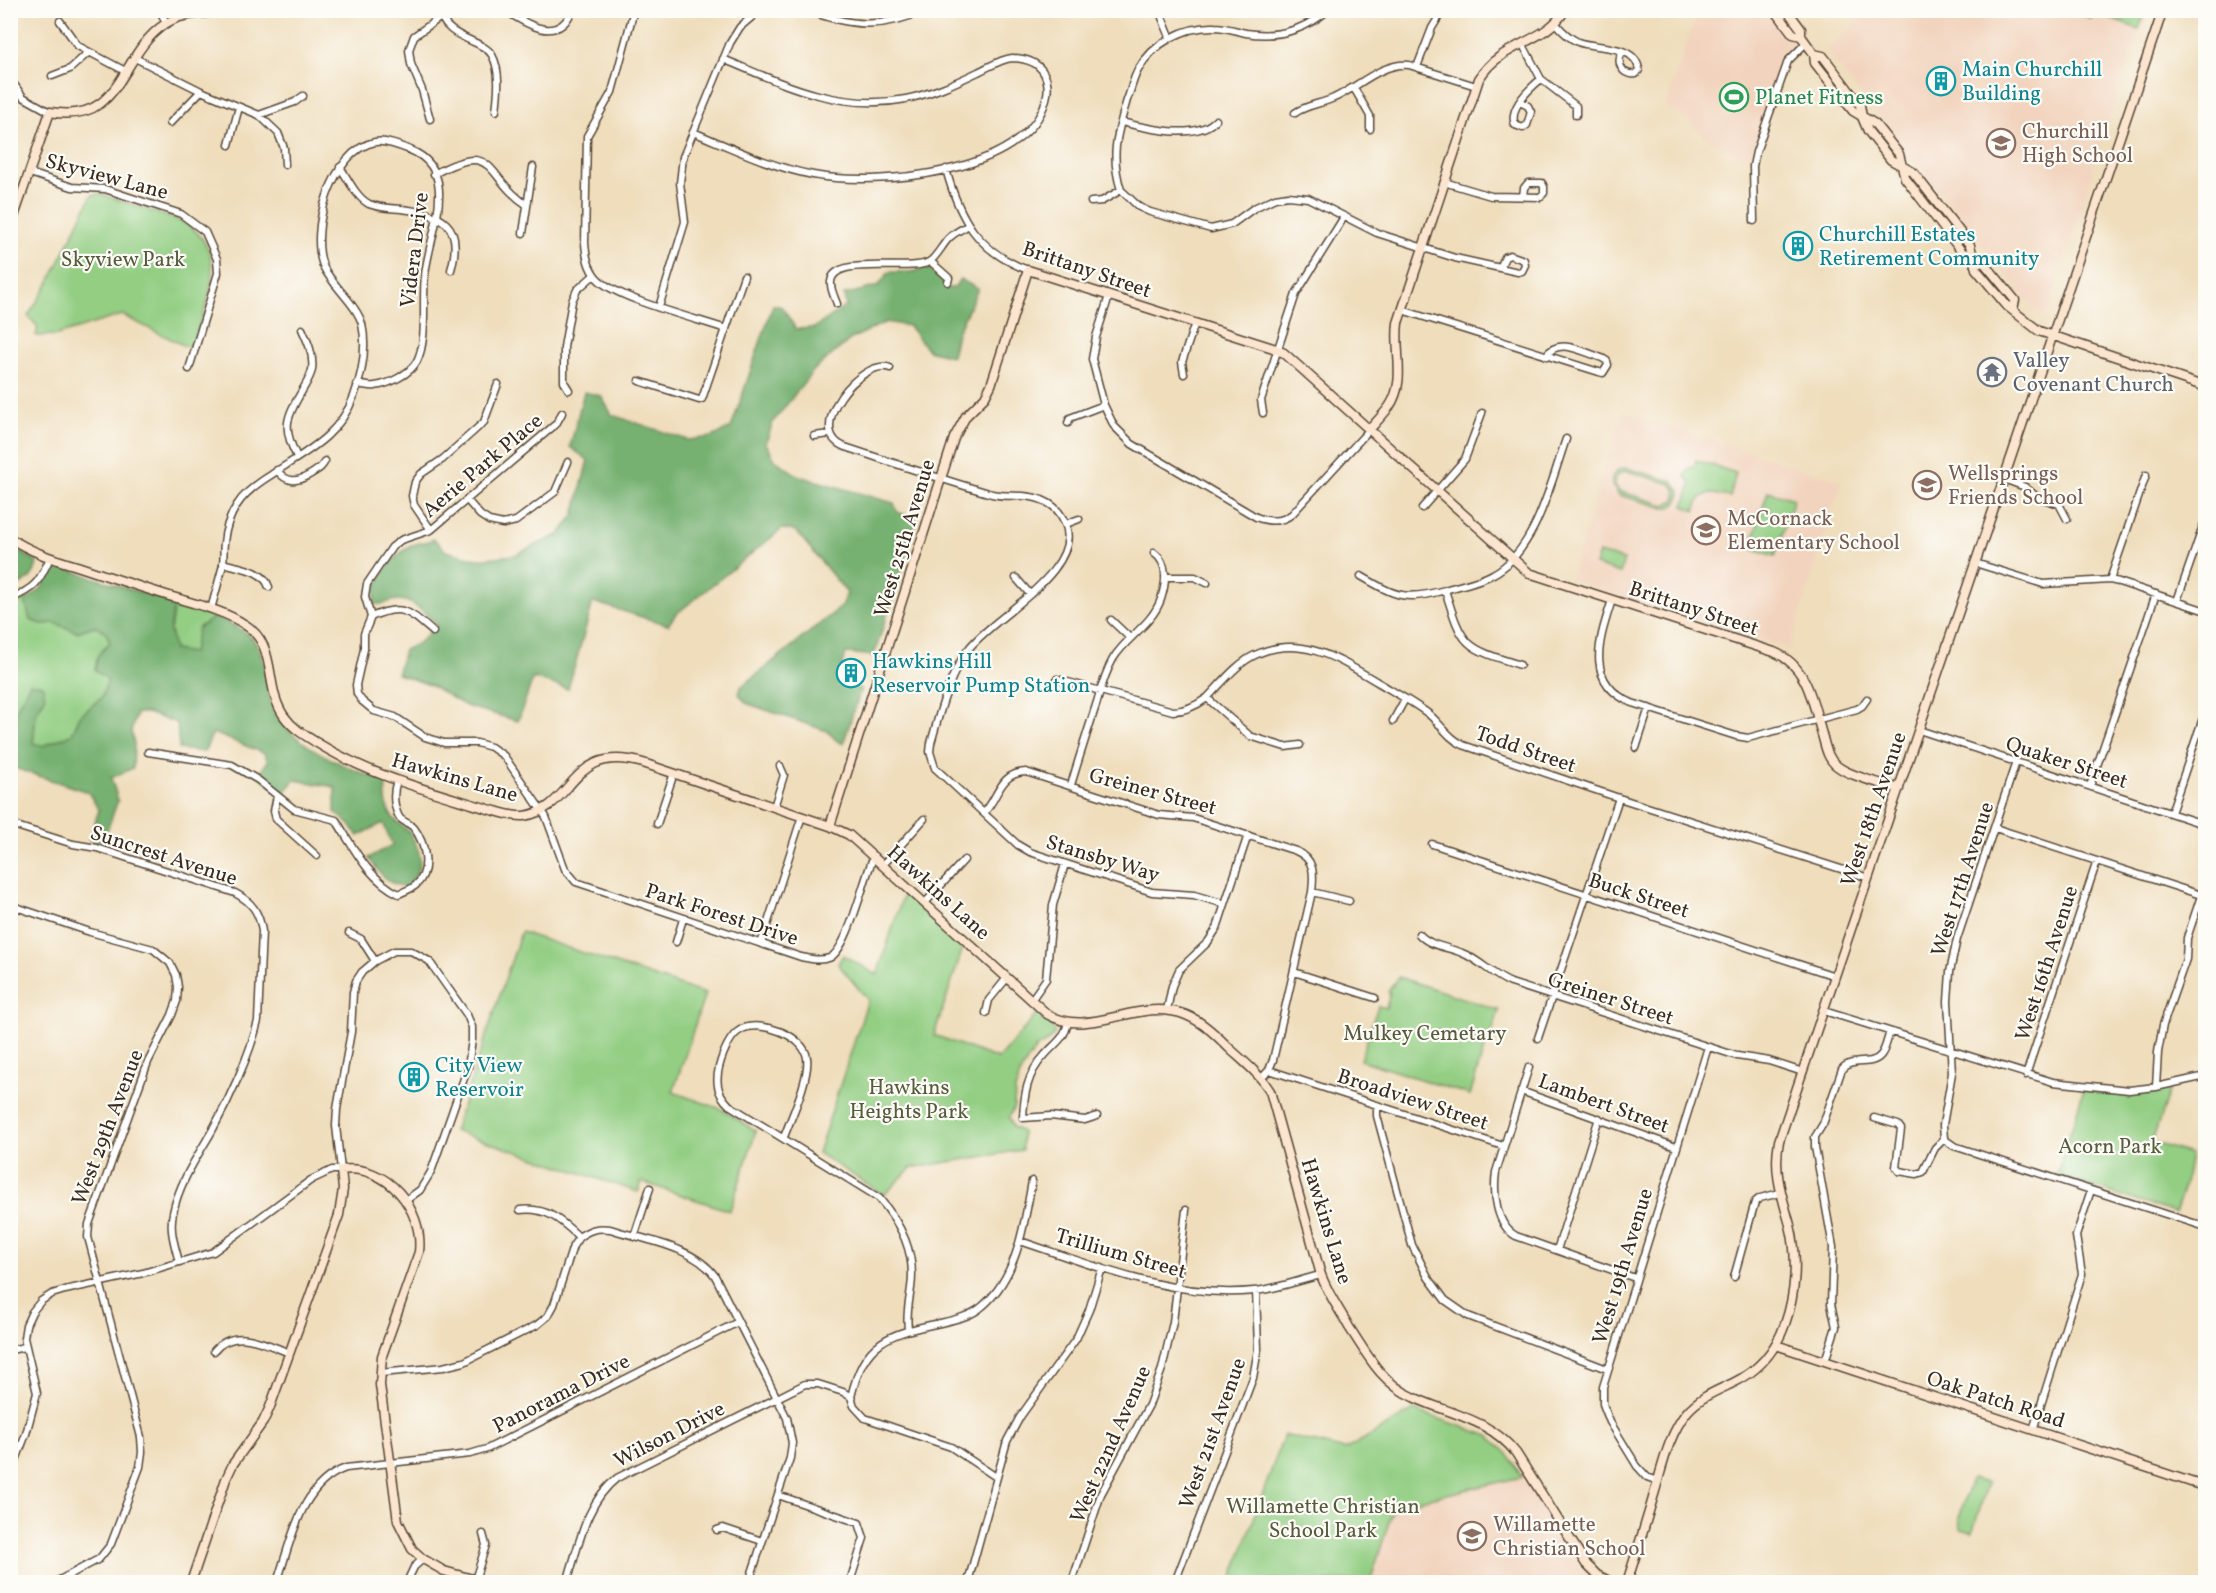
<svg xmlns="http://www.w3.org/2000/svg" width="2216" height="1593" font-family="Vollkorn,serif">
<rect width="100%" height="100%" fill="#fdfcf7"/>
<filter id="ink" filterUnits="userSpaceOnUse"><feTurbulence type="fractalNoise" baseFrequency=".0167" numOctaves="2"/><feDisplacementMap in="SourceGraphic" scale="12" xChannelSelector="R" yChannelSelector="G"/><feConvolveMatrix kernelMatrix="1 2 1 2 8 2 1 2 1" color-interpolation-filters="sRGB"/></filter>
<filter id="wash" filterUnits="userSpaceOnUse"><feTurbulence type="fractalNoise" baseFrequency=".008" numOctaves="4" result="noise"/><feDisplacementMap in="SourceGraphic" scale="24" xChannelSelector="R" yChannelSelector="G"/><feGaussianBlur stdDeviation="1.35" result="paint"/><feColorMatrix in="noise" values="0 0 0 0 0 0 0 0 0 0 0 0 0 0 0 0 0 1.4 0 .05"/><feComposite in="paint" operator="in"/></filter>
<g filter="url(#wash)">
<rect width="100%" height="100%" fill="#efddbb"/>
<!-- built -->
<path fill="#f2d4be" d="M1700,11H1767L1794,44L1785,55L1750,160L1708,139L1687,119L1665,107L1686,43Z
M1859,11H2076L2091,19L2093,13L2139,29L2047,313L2043,315L2038,314L1825,50L1853,28Z
M1623,412L1842,481L1789,649L1570,580Z
M1522,1477L1580,1567L1596,1582H1370L1394,1506Z"/>
<!-- green -->
<path fill="#93ce83" stroke="#677c50" stroke-width="1.5" fill-rule="evenodd" d="M2076,11H2145L2139,29L2093,13L2091,19Z
M101,194L184,222C234,254 205,305 191,349L122,315L57,335L36,336L38,327L28,316L49,283L92,195Z
M1696,460L1736,473L1730,497L1709,493L1700,498L1695,511L1684,506L1691,484L1685,476L1688,469L1694,466Z
M1626,468L1672,481L1680,491C1680,501 1675,507 1665,508L1619,495L1612,486C1610,476 1616,469 1626,468ZM1627,471L1671,484L1677,491L1675,500L1665,505L1619,491C1611,482 1616,473 1627,471Z
M1768,491L1794,499L1775,556L1750,548Z
M1599,553L1624,560L1620,573L1595,565Z
M25,600L30,620L42,624L55,623L77,632L95,626L105,631L110,642L98,655L95,670L108,679L102,697L80,716L72,734L43,746L33,744L36,713L45,698L30,683L11,720V606Z
M174,603L215,617L198,628L193,653L174,650L170,630Z
M904,893L963,948L934,1035L998,1059L1037,1014L1053,1026L1055,1034L1047,1042L1036,1048L1022,1069L1015,1090L1014,1107L1009,1117L1013,1127L1022,1132V1150L911,1168L884,1195L818,1153L868,1000L838,964L843,955L877,975Z
M521,932L705,994L673,1092L721,1109L756,1131L730,1211L642,1182L638,1192L454,1131Z
M1398,977L1499,1010L1490,1039H1487L1470,1095L1360,1060L1378,1006L1386,1008L1390,993L1388,992Z
M2171,1086L2152,1142L2190,1154L2185,1183L2175,1213L2057,1175L2084,1089C2117,1097 2138,1096 2171,1086Z
M1414,1410L1489,1436L1508,1454L1522,1477L1394,1506L1370,1582H1231L1284,1435L1345,1450Z
M1971,1479L1988,1483L1972,1532L1961,1529L1959,1518Z"/>
<!-- forest -->
<path fill="#76b171" stroke="#586e48" stroke-width="1.5" d="M928,268L942,278L946,288H954L960,279L978,289L957,333L952,356L928,350L909,326L886,322L851,339L814,370L773,422L766,443L775,460L799,476L894,503L897,512L917,519L874,656L846,653L837,682L861,689L843,744L837,741L827,731L746,703L739,694L741,687L842,606L847,593L796,531L782,529L675,615L668,625L593,602L568,689L533,678L518,721L466,706L430,685L397,674L404,650L419,643L437,624C427,615 414,601 400,600C391,599 384,606 375,604C371,582 396,551 416,544C423,542 428,542 434,539L446,551L477,559L515,555L560,534L574,515L588,460L570,447L584,392L601,396L612,415L688,440L712,437L731,428L773,305L782,307L796,329L814,328L846,306L844,295L878,286L889,272H911Z
M10,545L37,562C35,579 24,583 11,589Z
M60,567L174,603L170,630L174,650L193,653L198,628L215,617C250,632 262,639 267,679C268,691 270,705 277,715C295,747 352,770 386,782C385,793 385,805 391,815C395,822 402,825 408,831C411,834 413,839 415,843C424,860 420,873 407,886C388,887 379,872 369,858L392,845L383,823L358,836L350,825L335,812V787L294,780L283,795L258,775L268,761L264,753L213,733L204,752L179,749L177,723L147,713H137L131,731L134,743L133,768L111,778L118,800L103,842L89,840L99,810L88,792L11,767V720L30,683L43,685L45,698L36,713L33,743L43,746L72,734L80,716L102,697L108,680L95,670L98,655L110,642L105,631L94,626L77,632L55,623L42,624L30,620L25,600C40,592 46,585 52,570Z"/>
</g>
<g filter="url(#ink)">
<g fill="none" stroke-linecap="round" stroke-linejoin="round">
<!-- street casing -->
<g stroke="#564536" stroke-width="9">
<path id="street" d="M160,10L166,23
M333,10V11
M440,10C443,39 483,39 492,55C501,71 498,94 496,111
M634,10L612,92L587,136L585,243C586,256 588,268 597,278C614,298 697,319 726,329
M807,10C849,26 882,30 924,10
M1159,10L1170,37
M506,11C526,24 559,45 572,10
M10,17L11,10
M60,21L78,46L127,72
M1556,24C1562,31 1569,38 1578,42C1595,49 1636,43 1639,70L1636,74C1622,76 1616,63 1622,52
M1522,43L1541,79L1576,106V115
M135,58L201,91L259,115L278,133L284,148L285,165
M1417,67L1432,28L1443,10
M52,76L70,69L89,52
M10,79L23,97L50,112
M1354,88L1370,116V129
M1520,102L1528,106L1531,112L1527,125L1523,128L1515,125C1508,108 1529,89 1541,79
M1295,113C1306,105 1321,104 1334,98C1357,88 1382,62 1409,65L1476,86
M259,115L295,102L303,96
M430,119L422,90L411,64L409,50L414,36L441,17
M1121,122C1145,128 1196,141 1216,120
M170,123L201,91
M693,132C732,148 771,167 813,175C875,187 1028,175 1046,99C1050,86 1047,71 1034,63C1028,60 1019,58 1012,58C1001,59 989,67 978,72C955,83 931,94 906,99C839,112 783,84 723,59
M229,145L239,107
M340,167C348,179 356,197 369,204C379,208 390,208 401,209C443,214 464,224 451,270
M946,169C959,218 978,252 1028,270
M30,173L72,187L105,189L181,214L205,232L217,259L218,273L189,369
M434,174C498,139 484,177 527,205
M1444,182L1491,196L1540,197L1544,193V187L1542,183H1528L1524,188L1523,197
M1121,190L1139,207L1150,212L1211,229L1232,224L1254,208L1275,198L1288,196L1308,198L1377,233L1455,258L1518,272L1522,271L1525,265L1524,260L1510,255L1505,257L1500,268
M1091,202L1102,201L1121,190C1110,155 1117,134 1127,100C1131,90 1133,79 1138,70C1153,43 1184,26 1215,27C1226,27 1236,31 1246,33C1277,38 1305,30 1328,10
M1754,221L1753,166L1756,152L1788,61L1806,43
M523,233L533,167
M930,261L949,278L948,282
M1109,296L1096,337L1092,359L1104,405L1114,426L1132,444L1256,517C1269,522 1281,523 1292,514L1370,429
M837,304C835,298 830,289 831,282C833,254 909,273 929,262C937,257 942,245 949,238C955,232 962,229 969,225
M659,307L685,222L680,183L683,157L730,43L740,27L760,10
M1402,310L1599,372L1603,373L1608,365L1607,361L1602,358C1586,353 1558,336 1546,356
M890,368C862,357 802,430 845,447C894,463 943,480 992,494C1009,498 1026,493 1042,500C1052,504 1060,511 1064,521C1088,569 991,617 967,651C948,678 940,712 931,743L930,752L935,768L1018,845L1030,852L1152,892L1194,895L1225,904
M1184,374L1182,362L1195,323
M639,381L699,400L702,399L744,276
M569,390L564,382V347L572,301L577,290L594,275
M1263,413L1261,400L1296,294L1344,217
M1068,423L1070,418L1104,405
M814,436L830,434
M297,457C282,428 286,418 302,391C306,384 310,378 312,370C314,355 308,342 302,329
M277,470C287,484 298,482 311,474C317,470 322,468 325,461
M2004,479L2025,487L2037,497L2059,504L2067,519
M467,500L480,515L489,521L503,524L516,521L555,492L568,462
M1422,508L1465,459L1482,413
M1066,524L1079,519
M431,530L414,505L412,496L415,482L421,474L443,459L484,422L498,384
M223,563C239,568 263,569 269,587
M1975,563L2043,584L2110,580L2119,582L2206,611
M1361,576C1397,597 1405,601 1445,590C1463,647 1463,647 1520,665
M1165,577H1195L1207,583
M1016,578L1029,593
M2110,580L2146,475
M1445,590C1461,585 1479,582 1493,574C1536,551 1551,482 1566,439
M10,599C36,588 39,582 50,558
M1612,600C1600,638 1583,682 1632,703L1736,736L1748,738L1857,709L1862,706L1867,699
M2177,601L2206,518
M211,609C215,595 219,580 223,565C224,558 223,550 224,543C225,529 230,516 237,505C245,492 258,483 271,475C305,452 339,437 354,396C362,374 367,347 362,324C357,305 333,286 324,268C308,232 332,150 375,142C385,140 400,146 410,150C463,171 428,236 425,276C422,301 428,339 417,361C410,374 390,384 375,386C370,387 363,385 357,384
M371,617L365,597L367,584L392,547L401,540L431,530L556,424L562,413
M1111,620L1130,638
M433,632C409,611 402,603 371,617L364,634V649L356,685L357,694L362,701L374,711L395,717L425,737L444,743H477L491,747L504,756L546,817L565,869L576,882L801,957C811,959 820,961 829,958C848,951 864,877 874,856
M1057,679L1173,711C1186,711 1196,706 1207,698
M1393,721L1405,699
M1919,730L2206,825
M1300,745L1285,747L1250,736L1207,698C1222,683 1236,664 1255,655C1301,633 1340,660 1379,683C1394,692 1411,701 1426,712C1440,722 1446,737 1463,745L1619,798L1869,878
M1636,748L1649,708
M148,752L232,765L258,780L294,809L336,820C353,847 369,880 399,894C404,891 412,889 416,885C432,870 425,843 414,828C410,823 402,822 399,817C393,805 393,792 397,780
M1071,785C1079,758 1088,730 1097,702C1101,688 1105,673 1113,659C1126,637 1152,625 1161,599C1166,584 1169,563 1154,553
M2090,786L2156,594
M277,796L274,811L276,819L317,856
M774,807L784,775L780,766
M984,813C999,797 999,773 1026,772L1159,815L1193,818L1296,851C1315,859 1314,874 1312,892L1273,1060L1269,1070L1261,1079
M2171,813L2206,709
M10,824L73,844L97,848L235,893C252,902 259,912 262,931L258,1021C250,1055 229,1100 212,1131C197,1157 179,1183 173,1213C169,1230 175,1246 179,1262
M657,824L674,773
M1995,828L2201,895
M1432,844L1835,976
M883,865L924,819
M1312,892L1349,901
M925,903L964,860
M10,905L90,932L153,949L170,963L176,975L178,987L177,1001L172,1015L148,1062L89,1224L88,1237L141,1437L142,1452L140,1467L111,1544L99,1559L56,1582
M349,933L361,939L375,961
M1419,934C1429,946 1448,947 1462,953C1480,960 1493,976 1511,983L1737,1056L1769,1061L1803,1072
M676,942L683,919
M761,944L802,816
M1294,972L1375,998
M1032,999L1046,979L1053,905L1065,864
M1167,1010L1172,986L1179,970L1208,942L1217,928L1248,835
M1824,1011L2053,1082L2129,1090L2156,1087L2206,1076
M986,1013L989,1000L1007,978
M1068,1023C1064,1040 1054,1044 1044,1056C1027,1074 1024,1095 1023,1118L1051,1116L1085,1120L1097,1116
M1538,1038L1619,798
M1529,1067L1496,1172C1493,1193 1496,1225 1516,1236L1635,1278
M1269,1070L1503,1146
M2026,1075L2097,861
M2156,1087L2158,1052L2163,1025L2186,959L2187,938L2206,881
M1521,1091L1676,1147
M1377,1105V1116L1412,1245L1428,1277L1445,1300L1468,1316L1607,1369
M1874,1118L1898,1125L1901,1129L1896,1167L1899,1171L1917,1174L1923,1172L1935,1148L1944,1139
M784,1137C791,1118 810,1077 807,1058C804,1035 761,1020 742,1029C727,1036 715,1070 718,1086C719,1093 724,1100 729,1105L879,1198C901,1224 916,1253 911,1288C909,1303 906,1314 908,1329
M1944,1139L1943,1125L1952,1073L1948,1001L1950,972L1957,939L2016,762
M1944,1139L1954,1146L2206,1227
M579,1237C589,1230 597,1227 610,1229C644,1240 693,1246 715,1276L787,1418L792,1443L790,1458L749,1582
M634,1237L650,1188
M1020,1241C1096,1266 1172,1299 1254,1291C1277,1289 1299,1280 1321,1275
M1557,1250L1599,1118
M1734,1277L1755,1202L1760,1198L1780,1193
M10,1350L25,1347
M214,1351C235,1326 265,1344 290,1353
M1825,1361L1836,1327L1831,1304L1833,1247L1815,1147V1137L1823,1124L1842,1069C1852,1057 1872,1067 1881,1055C1886,1049 1887,1039 1890,1032
M381,1373L443,1367L464,1362L537,1325L548,1316L554,1305L573,1246L579,1237C560,1219 546,1207 520,1210
M851,1397C864,1341 887,1334 940,1323C953,1320 968,1317 979,1309C1017,1280 1024,1226 1032,1181
M2033,1430L2082,1274L2076,1236L2091,1190
M10,1476L26,1434L37,1393L24,1338L26,1325L32,1312L41,1301L52,1294L65,1290L143,1273L213,1252L311,1180L332,1170H341L336,1126L337,1109L351,1032L353,992L356,981L362,972L375,961L394,951H411L429,961L467,1015L472,1027V1040L468,1067L431,1172L420,1190L405,1201
M1658,1481L1647,1477L1637,1466L1610,1422L1603,1404V1387L1708,1047
M778,1495L859,1523L864,1538L850,1582
M717,1530L723,1528L762,1541
M475,1580L486,1545L483,1534
M277,1582C291,1542 300,1484 346,1468L470,1454L487,1449L738,1322
M407,1582L414,1567L423,1559
M567,1582C579,1546 585,1503 617,1478L805,1384H818L843,1392L851,1397L854,1406L865,1418L951,1447L996,1477
M968,1582L1007,1441L1020,1417L1076,1339L1089,1310L1102,1268
M1072,1582L1101,1494L1149,1405L1162,1369L1173,1322L1186,1210
M1175,1582L1253,1378L1258,1349L1256,1291"/>
</g>
<!-- secondary casing -->
<g stroke="#564536" stroke-width="11">
<path id="secondary" d="M1775,10L1793,34L1801,36L1814,54L1823,56L1860,105L1862,117L1868,131L1891,160L1913,172L1970,245L1976,269L2007,306L2039,331L2206,387
M1787,10L1801,29V36
M1814,54L1815,63L1853,111L1875,124L1899,154L1905,178L1962,252L1985,264L2015,300L2013,310
M10,228L50,112C124,125 118,55 165,24C184,11 206,15 227,10
M1370,429C1376,422 1383,415 1389,407C1407,381 1394,352 1398,323L1479,79C1501,42 1545,44 1565,10
M10,538C31,552 53,559 77,566C110,577 143,588 176,598C199,605 224,611 244,624C279,645 263,686 284,716C293,729 306,736 319,744C371,776 430,791 488,809C500,812 512,817 524,816C575,809 569,742 643,763L830,826L849,835L1047,1014C1091,1040 1137,996 1186,1015C1203,1022 1216,1035 1229,1048C1243,1061 1260,1074 1270,1091L1321,1275C1328,1294 1339,1309 1349,1327C1367,1354 1381,1383 1413,1397C1449,1414 1490,1419 1516,1453L1586,1564L1597,1575L1611,1582
M830,826L954,438L966,416L985,397L991,385L1028,270L1273,348L1284,353L1529,573L1774,652C1809,666 1813,705 1823,738C1826,749 1828,759 1837,766C1851,777 1882,783 1899,789
M1776,1345L2206,1487
M191,1582L226,1479L233,1464L263,1422L270,1407L339,1215L343,1189L341,1170C386,1163 424,1209 419,1252L382,1356L380,1385L398,1521L412,1549L423,1559L444,1571L483,1582
M1627,1582C1637,1552 1646,1522 1655,1491C1663,1464 1669,1434 1687,1412C1700,1397 1716,1391 1733,1383C1758,1371 1776,1350 1785,1324C1796,1293 1798,1257 1790,1225C1782,1196 1773,1172 1779,1141L2163,10"/>
</g>
<!-- street -->
<use href="#street" stroke="#fff" stroke-width="6"/>
<!-- secondary -->
<use href="#secondary" stroke="#fce5cf" stroke-width="8"/>
</g>
</g>
<!-- icons -->
<defs>
<g id="building-ring" transform="scale(1.5)"><circle r="9.5" fill="#fdfcf7" stroke="#0f9aa8" stroke-width="1.5"/><path d="M-4-6H4V6H1V3H-1V6H-4ZM-2.5-4.3h1.7v1.8h-1.7ZM.8-4.3h1.7v1.8H.8ZM-2.5-1h1.7V.8h-1.7ZM.8-1h1.7V.8H.8Z" fill="#0f9aa8"/></g>
<g id="stadium-ring" transform="scale(1.5)"><circle r="9.5" fill="#fdfcf7" stroke="#2e9e5b" stroke-width="1.5"/><path d="M0-5a6.5 5 0 1 0 0 10a6.5 5 0 1 0 0-10ZM-3.5-1.8h7v3.6h-7Z" fill="#2e9e5b"/></g>
<g id="school-ring" transform="scale(1.5)"><circle r="9.5" fill="#fdfcf7" stroke="#8d6e63" stroke-width="1.5"/><path d="M0-5L7-2L0 1L-7-2ZM-4 1L0 2.5L4 1V4Q0 6-4 4Z" fill="#8d6e63"/></g>
<g id="temple-ring" transform="scale(1.5)"><circle r="9.5" fill="#fdfcf7" stroke="#6b7280" stroke-width="1.5"/><path d="M0-6L5-2H3V0L6.5 2.5H4V6H1.5V3h-3V6H-4V2.5H-6.5L-3 0V-2H-5Z" fill="#6b7280"/></g>
</defs>
<g fill-rule="evenodd">
<use href="#building-ring" x="1941" y="81"/>
<use href="#stadium-ring" x="1734" y="97"/>
<use href="#school-ring" x="2001" y="143"/>
<use href="#building-ring" x="1798" y="246"/>
<use href="#temple-ring" x="1992" y="372"/>
<use href="#school-ring" x="1927" y="485"/>
<use href="#school-ring" x="1706" y="530"/>
<use href="#building-ring" x="851" y="673"/>
<use href="#building-ring" x="414" y="1077"/>
<use href="#school-ring" x="1472" y="1536"/>
</g>
<g text-anchor="middle" stroke-width="4.5" stroke-linejoin="round" paint-order="stroke">
<!-- culture labels -->
<g font-size="21" fill="#0d838f" stroke="#fdfcf7" text-anchor="start">
<text x="1962" y="76">Main Churchill<tspan x="1962" dy="24">Building</tspan></text>
<text x="1819" y="241">Churchill Estates<tspan x="1819" dy="24">Retirement Community</tspan></text>
<text x="872" y="668">Hawkins Hill<tspan x="872" dy="24">Reservoir Pump Station</tspan></text>
<text x="435" y="1072">City View<tspan x="435" dy="24">Reservoir</tspan></text>
</g>
<!-- leisure labels -->
<g font-size="21" fill="#27864d" stroke="#fdfcf7" text-anchor="start">
<text x="1755" y="104">Planet Fitness</text>
</g>
<!-- education labels -->
<g font-size="21" fill="#785e54" stroke="#fdfcf7" text-anchor="start">
<text x="2022" y="138">Churchill<tspan x="2022" dy="24">High School</tspan></text>
<text x="1948" y="480">Wellsprings<tspan x="1948" dy="24">Friends School</tspan></text>
<text x="1727" y="525">McCornack<tspan x="1727" dy="24">Elementary School</tspan></text>
<text x="1493" y="1531">Willamette<tspan x="1493" dy="24">Christian School</tspan></text>
</g>
<!-- street labels -->
<g font-size="21" fill="#3b2a1e" stroke="#fdfcf7">
<text transform="translate(107 176) rotate(15)" y="7">Skyview Lane</text>
<text transform="translate(414 250) rotate(-83)" y="7">Videra Drive</text>
<text transform="translate(1087 269) rotate(19)" y="7">Brittany Street</text>
<text transform="translate(482 465) rotate(-40)" y="7">Aerie Park Place</text>
<text transform="translate(904 538) rotate(-73)" y="7">West 25th Avenue</text>
<text transform="translate(1694 608) rotate(18)" y="7">Brittany Street</text>
<text transform="translate(1526 749) rotate(19)" y="7">Todd Street</text>
<text transform="translate(2067 762) rotate(18)" y="7">Quaker Street</text>
<text transform="translate(455 777) rotate(16)" y="7">Hawkins Lane</text>
<text transform="translate(1153 791) rotate(15)" y="7">Greiner Street</text>
<text transform="translate(1873 809) rotate(-71)" y="7">West 18th Avenue</text>
<text transform="translate(164 855) rotate(18)" y="7">Suncrest Avenue</text>
<text transform="translate(1103 858) rotate(17)" y="7">Stansby Way</text>
<text transform="translate(1962 879) rotate(-72)" y="7">West 17th Avenue</text>
<text transform="translate(939 892) rotate(42)" y="7">Hawkins Lane</text>
<text transform="translate(1639 895) rotate(18)" y="7">Buck Street</text>
<text transform="translate(722 914) rotate(18)" y="7">Park Forest Drive</text>
<text transform="translate(2046 963) rotate(-72)" y="7">West 16th Avenue</text>
<text transform="translate(1611 998) rotate(18)" y="7">Greiner Street</text>
<text transform="translate(1413 1099) rotate(18)" y="7">Broadview Street</text>
<text transform="translate(1604 1103) rotate(20)" y="7">Lambert Street</text>
<text transform="translate(107 1127) rotate(-69)" y="7">West 29th Avenue</text>
<text transform="translate(1327 1221) rotate(73)" y="7">Hawkins Lane</text>
<text transform="translate(1121 1253) rotate(16)" y="7">Trillium Street</text>
<text transform="translate(1622 1266) rotate(-73)" y="7">West 19th Avenue</text>
<text transform="translate(561 1393) rotate(-27)" y="7">Panorama Drive</text>
<text transform="translate(1996 1399) rotate(18)" y="7">Oak Patch Road</text>
<text transform="translate(1212 1433) rotate(-70)" y="7">West 21st Avenue</text>
<text transform="translate(669 1434) rotate(-27)" y="7">Wilson Drive</text>
<text transform="translate(1110 1444) rotate(-66)" y="7">West 22nd Avenue</text>
</g>
<!-- park labels -->
<g font-size="21" fill="#555b3c" stroke="#fdfcf7">
<text x="123" y="266">Skyview Park</text>
<text x="1425" y="1040">Mulkey Cemetary</text>
<text x="909" y="1094">Hawkins<tspan x="909" dy="24">Heights Park</tspan></text>
<text x="2110" y="1153">Acorn Park</text>
<text x="1323" y="1513">Willamette Christian<tspan x="1323" dy="24">School Park</tspan></text>
</g>
<!-- worship labels -->
<g font-size="21" fill="#5b616d" stroke="#fdfcf7" text-anchor="start">
<text x="2013" y="367">Valley<tspan x="2013" dy="24">Covenant Church</tspan></text>
</g>
</g>
<!-- margin -->
<rect width="2216" height="1593" fill="none" stroke="#fdfcf7" stroke-width="36"/>
</svg>
